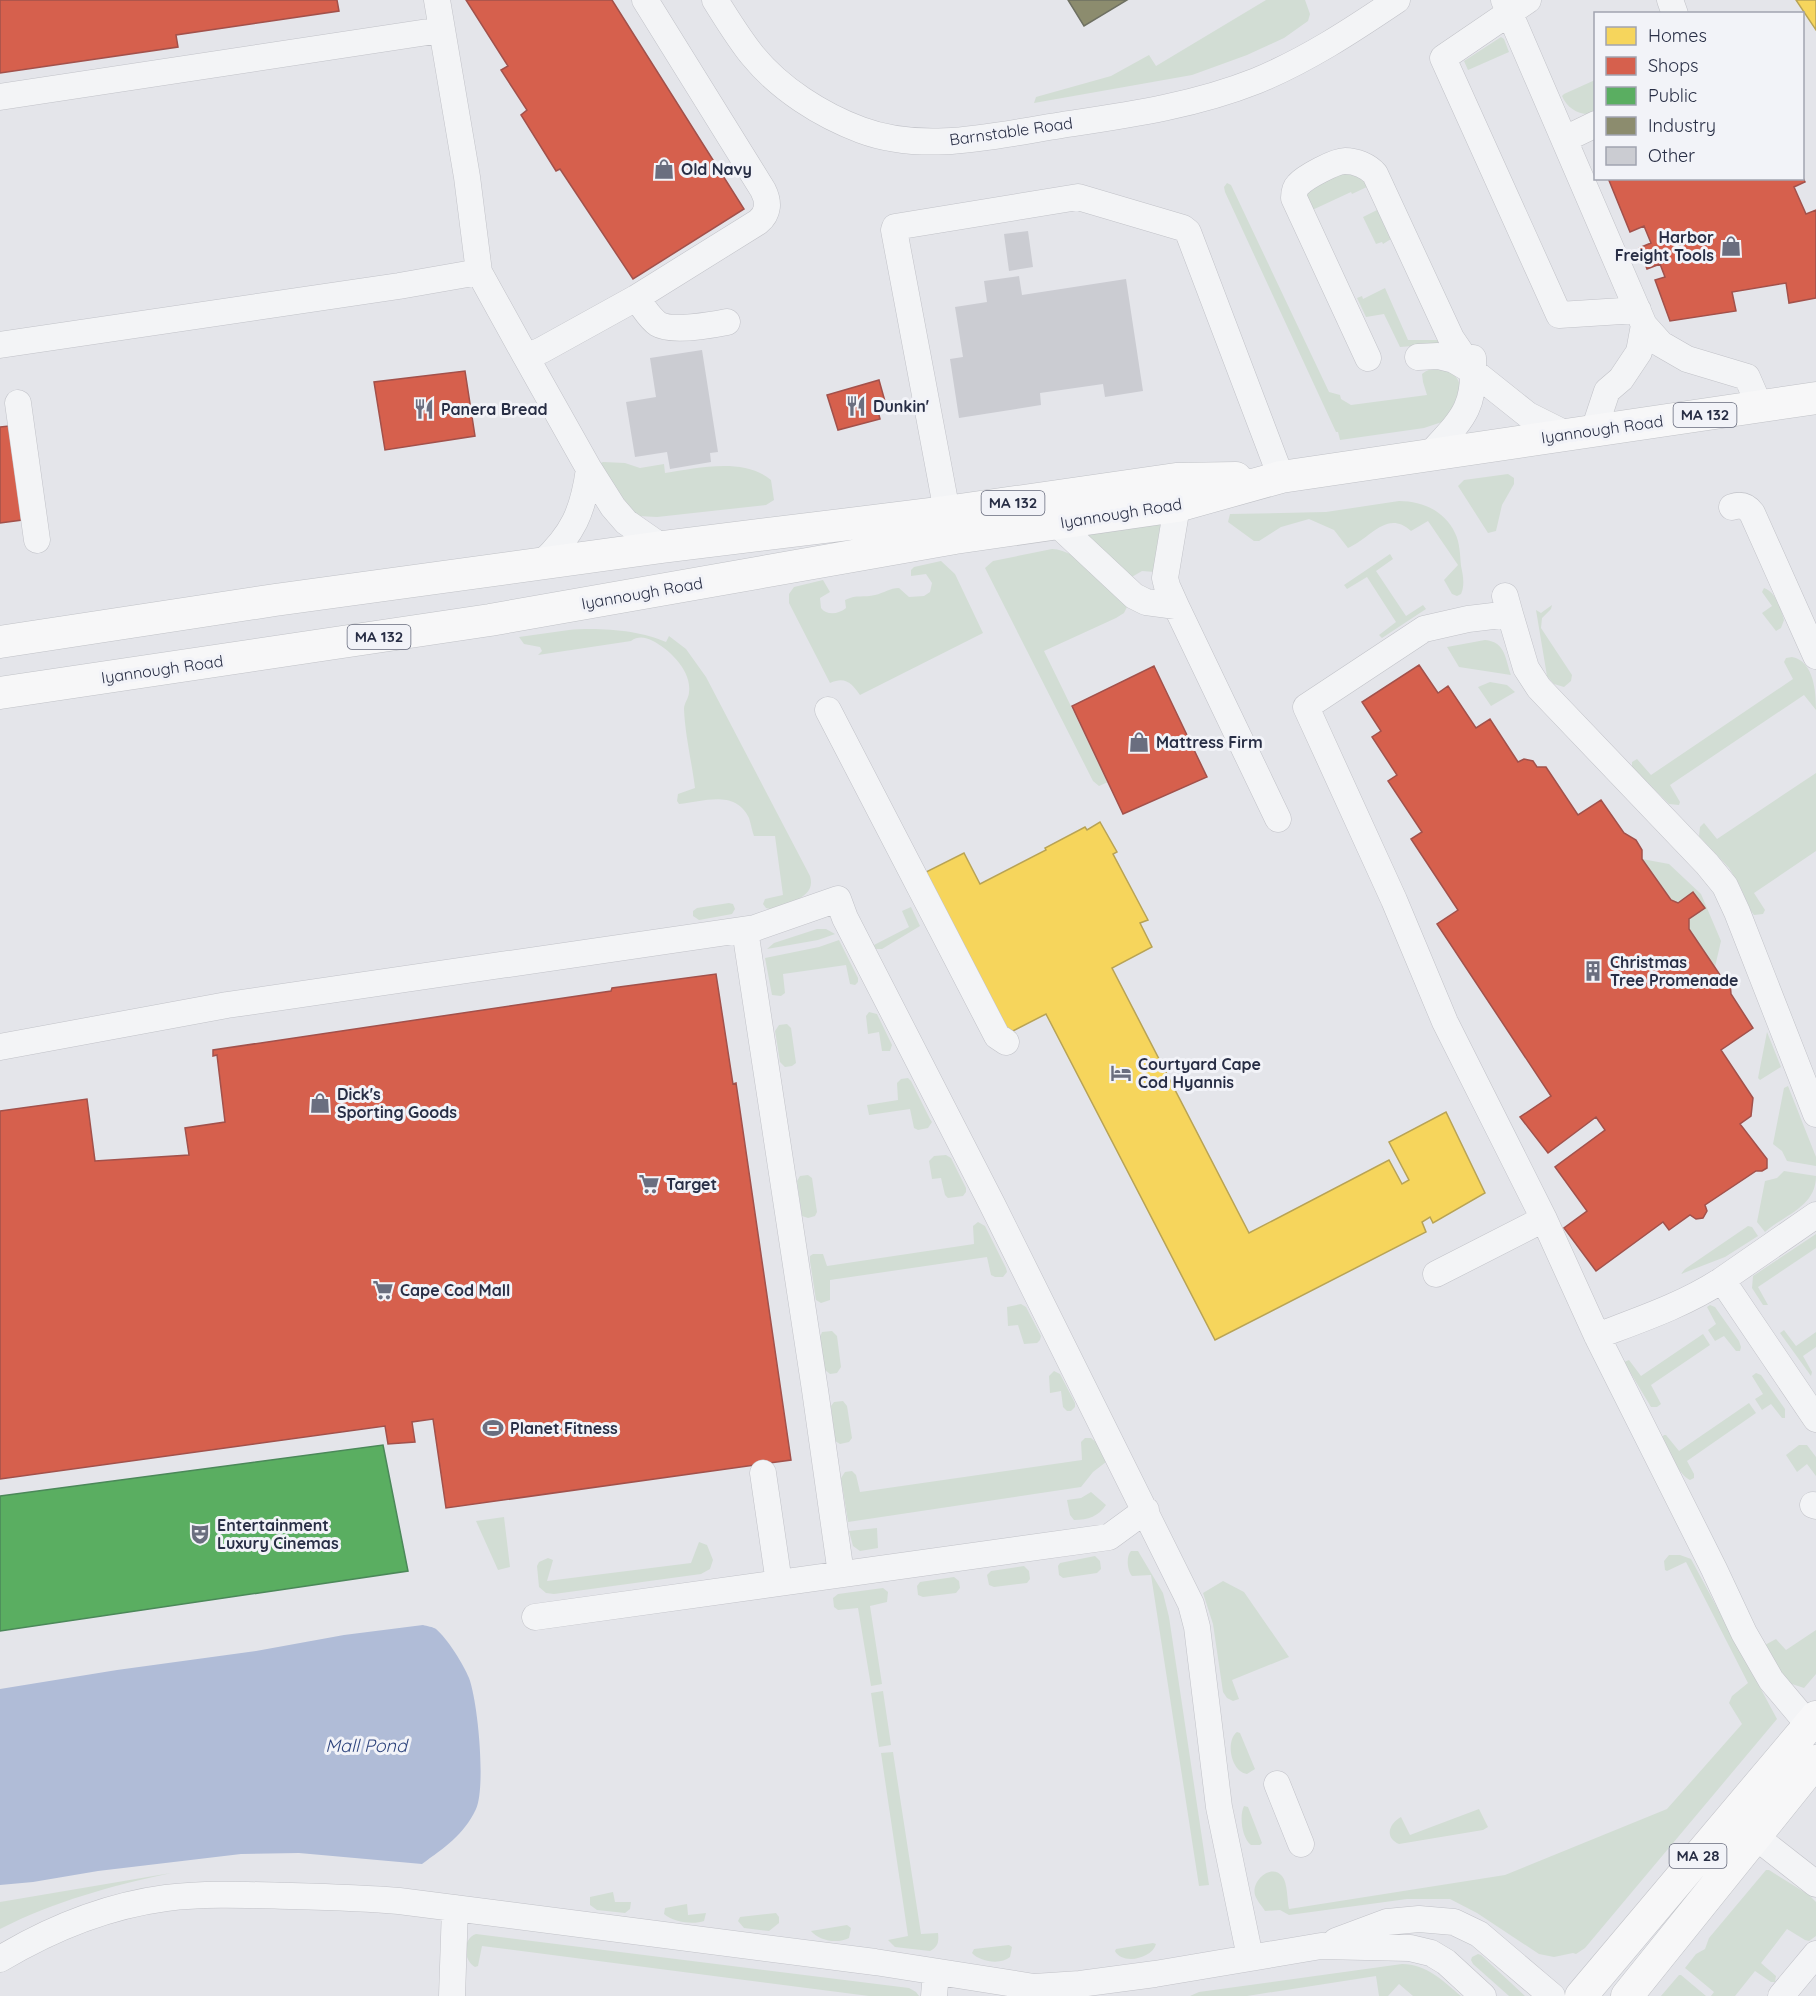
<svg xmlns="http://www.w3.org/2000/svg" width="1816" height="1996" font-family="Quicksand,sans-serif">
<rect width="100%" height="100%" fill="#e4e5ea"/>
<!-- green -->
<path fill="#d2ddd4" d="M1266,0H1305L1310,14L1308,21L1284,38L1247,55L1192,75L1034,103L1036,97L1111,76L1149,55L1156,66Z
M1501,37L1504,39L1509,52L1468,70L1464,61Z
M1595,80V113C1582,117 1567,109 1562,96L1564,94Z
M1347,167L1371,185L1352,194L1351,192L1308,212L1303,193Z
M1227,183L1231,185L1329,392L1340,395L1341,399L1351,405L1427,395L1423,382L1422,374C1436,362 1462,371 1460,391C1459,401 1450,413 1445,421L1424,428L1340,440L1338,432H1336L1225,192L1224,187Z
M1377,210L1391,239L1383,244L1382,242L1376,244L1363,217Z
M1385,288L1408,340H1439L1440,344L1400,347L1384,314L1366,317L1357,298L1362,296L1363,299Z
M603,462L625,463L640,468L664,464L665,473C697,468 744,457 771,480L774,500L766,505L657,517L638,516L628,512L596,465Z
M1508,474L1514,478V484L1502,505L1496,531L1488,533L1458,486L1464,480Z
M1399,501C1422,501 1445,511 1455,533C1460,543 1460,555 1461,566C1463,575 1465,585 1461,594L1457,596L1452,594L1444,580L1458,565L1428,521L1411,531C1387,509 1371,538 1348,548L1334,530L1309,519L1281,527L1259,541H1254L1228,522L1230,514L1326,512Z
M1162,522L1155,572L1142,571L1130,578L1085,537L1086,533Z
M1052,549C1080,550 1108,586 1128,605L1124,613L1116,618L1044,651L1108,782L1099,786L1093,781L985,568L993,561Z
M1390,554L1393,559L1376,571L1406,616L1423,605L1426,609L1382,638L1379,635L1396,622L1367,577L1347,589L1344,585Z
M941,561L955,574L983,633L860,695C852,684 846,676 830,683L789,603V594L794,587L823,580L830,592L820,598L821,608C827,616 839,614 846,608L845,600C857,594 864,598 875,595C884,593 890,588 899,588L909,597L924,596L930,592L932,583L926,574L911,576V570L914,567Z
M1764,588C1776,592 1781,609 1784,620L1781,628L1776,631L1762,613L1772,606L1762,592Z
M1552,605L1551,609L1542,618L1541,628L1572,675L1571,681L1564,687L1554,684L1547,676L1536,610L1541,613Z
M569,630C596,627 641,630 666,642L669,636L686,649L706,677L810,876C817,899 786,903 770,909L766,908L763,904L765,899L783,895L775,836H754C752,831 751,824 749,818C735,789 703,802 679,804L677,801L678,794L695,788C692,763 685,735 684,709C684,703 689,698 689,692C692,671 669,649 653,641C645,637 638,636 631,641L538,655L542,651L540,647L524,644L519,637Z
M1485,640C1506,642 1505,659 1511,675L1459,667L1447,647Z
M1792,657C1814,661 1816,692 1816,710L1804,695L1670,785L1680,802L1679,805L1669,804L1632,767V762L1637,759L1651,775L1793,679L1784,662L1786,658Z
M1490,682L1507,685L1515,692L1491,706L1478,687Z
M1816,773V851L1754,893L1765,910L1763,914L1754,915L1751,911L1739,884L1729,868L1699,836L1700,827L1704,823L1717,839Z
M1642,859L1669,864L1701,894L1721,941L1715,967L1689,929V919L1705,908L1694,892L1678,903L1671,900Z
M729,903L733,904L735,909L732,914L699,920L693,916V911L697,908Z
M911,907L920,926L882,949H876L874,945L909,927L902,911Z
M817,929H826L835,934L818,940L767,949L774,943Z
M839,940L858,978V982L855,985L850,984L846,965L783,974L785,993L781,996L772,995L765,958L819,947Z
M869,1012L877,1014L892,1045L890,1051H882L879,1032L868,1034L866,1016Z
M787,1024L791,1028L796,1063L792,1066L785,1067L780,1062L775,1031L779,1025Z
M1767,1032L1781,1067L1760,1080L1758,1078Z
M908,1078L911,1081L930,1119L932,1122L928,1128L918,1130L914,1128L910,1109L869,1115L867,1105L898,1100L897,1083L901,1079Z
M1788,1086L1816,1157V1166L1787,1161L1782,1151L1773,1144L1784,1088Z
M946,1155L951,1158L966,1188V1192L963,1196L948,1198L945,1195L941,1178L932,1179L929,1161L934,1156Z
M1784,1171L1816,1176C1816,1207 1784,1215 1765,1232L1757,1222L1765,1181L1777,1178Z
M808,1175L812,1178L817,1212L815,1216L808,1218L802,1216L797,1181L800,1176Z
M978,1222L985,1226L1006,1268L1007,1272L1003,1277H995L991,1275L987,1257L830,1280V1300L821,1303L816,1300L810,1261V1256L813,1254H823L827,1266L974,1244L973,1226Z
M1748,1226L1752,1227L1758,1236L1725,1257L1681,1274L1685,1269Z
M1816,1234V1248L1758,1287L1768,1305H1763L1752,1288L1753,1276Z
M1021,1304L1026,1307L1041,1336L1040,1340L1037,1343L1024,1344L1018,1325L1008,1326L1007,1307Z
M1710,1305L1715,1307L1739,1341L1741,1347L1740,1351H1736L1724,1336L1715,1341L1708,1330L1716,1324L1707,1307Z
M1784,1330L1796,1346L1816,1332V1347L1803,1356L1812,1372L1811,1376L1780,1333Z
M832,1331L837,1336L841,1367L837,1373L830,1374L825,1370L820,1337L822,1332Z
M1703,1334L1710,1345L1651,1385L1661,1404L1657,1407H1651L1624,1362L1629,1360L1641,1376Z
M1054,1371L1060,1374L1075,1403V1407L1071,1411H1067L1063,1407L1061,1391L1050,1393L1049,1376Z
M1756,1373L1761,1375L1785,1409V1418H1782L1771,1404L1762,1410L1755,1399L1763,1394L1752,1376Z
M843,1401L847,1406L852,1438L849,1442L840,1444L835,1441L831,1406L834,1402Z
M1749,1403L1756,1413L1687,1461L1694,1474V1478L1690,1480C1679,1475 1666,1449 1662,1437L1664,1435H1666L1679,1451Z
M1085,1438H1091L1097,1443L1106,1462L1093,1472L1081,1487L848,1522L841,1478L845,1472L852,1471L856,1475L860,1492L1082,1460L1081,1442Z
M1799,1445H1807L1816,1457V1476L1807,1464L1797,1472L1786,1455Z
M1091,1492L1106,1505C1099,1516 1088,1520 1074,1520L1070,1515L1067,1500L1081,1498Z
M504,1517L510,1567L498,1570L476,1521Z
M877,1528L878,1548L860,1551L853,1546L849,1531Z
M699,1542L707,1545L713,1560L710,1569L701,1574L554,1594L546,1593L539,1587L537,1566L539,1562L548,1558L553,1560L547,1581L691,1563Z
M1131,1551H1138L1163,1593L1169,1617L1209,1885L1199,1886L1151,1575L1132,1576C1127,1570 1126,1556 1131,1551Z
M1669,1555H1680L1691,1559L1777,1719L1585,1948L1576,1954L1573,1953L1554,1957L1539,1954L1477,1913L1450,1899H1407L1289,1915L1280,1910L1265,1911C1262,1906 1257,1901 1255,1895C1251,1881 1271,1863 1282,1876C1288,1883 1287,1901 1289,1909L1505,1875L1667,1809L1742,1724L1729,1703L1732,1696L1748,1683L1686,1562L1667,1571L1665,1570L1664,1561Z
M1095,1556L1100,1561L1101,1569L1097,1573L1063,1578L1059,1575L1058,1566L1060,1563Z
M1024,1566L1029,1571L1030,1579L1027,1583L994,1587L989,1585L987,1575L991,1571Z
M954,1577L959,1581L960,1588L956,1593L923,1597L918,1595L917,1586L920,1582Z
M1223,1581L1244,1592L1289,1657L1232,1680L1239,1699L1233,1701L1227,1698L1223,1692L1213,1624L1203,1593Z
M883,1588L888,1592L887,1602L870,1606L882,1684L871,1686L858,1608L838,1610L834,1607L833,1598L838,1594Z
M1816,1630V1674L1804,1688L1789,1683L1766,1652L1765,1645L1776,1639L1786,1650Z
M883,1691L891,1745L879,1747L871,1693Z
M1237,1732L1240,1733L1255,1769L1247,1774C1231,1772 1225,1741 1237,1732Z
M893,1752L921,1934L938,1933C939,1942 938,1947 930,1951L895,1947L888,1940L908,1936L881,1753Z
M1244,1806L1248,1807L1262,1843L1260,1845H1251C1242,1838 1239,1816 1244,1806Z
M1479,1809L1488,1827L1483,1830L1399,1844C1384,1837 1389,1824 1401,1817L1410,1835Z
M1766,1870H1769L1809,1895L1816,1902V1936L1809,1941L1805,1940L1787,1929L1761,1963L1776,1976L1775,1982H1771L1755,1971L1735,1996H1711L1714,1992L1685,1968L1696,1954L1705,1949L1709,1938Z
M171,1873C111,1886 55,1901 0,1929V1902Z
M613,1892L615,1902H631L630,1909L625,1913L597,1910L590,1905V1897Z
M687,1904L688,1915L706,1913L704,1921C693,1925 673,1922 664,1914L665,1908Z
M776,1913L779,1917V1923L769,1931L744,1928L738,1921L740,1917Z
M847,1925L851,1928L849,1938C838,1944 819,1941 811,1931Z
M476,1934L909,1988L916,1992L919,1996H869L482,1946L478,1966L475,1967C463,1960 462,1939 476,1934Z
M1153,1943L1156,1944C1152,1959 1122,1965 1115,1951L1116,1949Z
M1009,1945L1012,1947L1010,1957C1001,1965 980,1962 972,1953L974,1949Z
M1478,1954L1481,1955L1525,1996H1509L1473,1964L1471,1960L1472,1957Z
M1402,1964C1427,1964 1443,1981 1461,1996H1413L1399,1984L1388,1996H1379L1376,1976L1247,1996H1190L1199,1992Z
M1679,1975H1681L1706,1996H1661Z"/>
<!-- water -->
<path fill="#b0bcd7" d="M423,1625C427,1626 433,1627 436,1629C447,1638 464,1665 469,1678C478,1702 486,1787 476,1809C463,1836 445,1847 422,1864L299,1853L241,1854L98,1871L33,1882L0,1885V1689L117,1670L256,1651L344,1635Z"/>
<!-- homes -->
<path fill="#f6d55c" stroke="#b8a355" stroke-width="1.5" d="M1796,0H1816V30Z
M1100,822L1117,852L1113,854L1148,920L1140,923L1152,947L1112,968L1249,1233L1389,1160L1402,1184L1409,1180L1389,1142L1446,1112L1485,1193L1433,1223L1430,1217L1422,1222L1426,1232L1215,1340L1047,1016L1046,1014L1007,1034L924,873L964,853L980,884L1046,850L1045,848L1085,827L1087,830Z"/>
<!-- shops -->
<path fill="#d6604d" stroke="#a2514b" stroke-width="1.5" d="M0,0H337L339,11L176,35L178,47L0,73Z
M466,0H612L744,209L633,279L560,169L556,171L521,115L527,110L501,70L508,66Z
M1802,176L1805,182L1794,187L1806,214L1816,210V298L1789,303L1786,283L1732,292L1736,311L1670,321L1655,280L1665,277L1660,264L1647,269L1639,248L1651,243L1644,226L1630,232L1608,178H1802Z
M465,371L475,436L385,450L374,382Z
M879,380L886,405L877,407L880,419L838,430L827,395Z
M9,426L22,520L0,523V427Z
M1419,665L1438,693L1448,686L1476,728L1490,719L1518,762L1524,759L1533,761L1537,767H1546L1578,815L1601,800L1624,833L1636,840L1642,850V859L1671,900L1678,903L1693,892L1705,908L1689,919V929L1720,975L1730,982L1731,994L1753,1028L1721,1050L1753,1098L1751,1116L1740,1124L1767,1159V1168L1762,1171H1756L1705,1205L1707,1211L1703,1218L1696,1219L1690,1215L1669,1230L1663,1222L1596,1271L1564,1228L1587,1211L1555,1167L1605,1130L1596,1117L1548,1153L1520,1117L1551,1096L1437,924L1458,910L1411,839L1422,832L1388,781L1397,775L1372,737L1381,731L1362,702Z
M1154,666L1207,777L1123,814L1072,706Z
M716,974L733,1084L736,1083L791,1460L446,1508L433,1419L412,1422L415,1442L388,1444L385,1426L0,1479V1111L87,1099L95,1161L189,1155L185,1128L225,1122L217,1055L213,1056V1050L611,991L612,988Z"/>
<!-- public -->
<path fill="#5aae61" stroke="#4b8859" stroke-width="1.5" d="M383,1445L408,1571L0,1631V1496Z"/>
<!-- industry -->
<path fill="#8c8c6e" stroke="#6e7062" stroke-width="1.5" d="M1068,0H1127L1084,26Z"/>
<!-- building -->
<path fill="#cbccd2" d="M1028,231L1033,267L1009,271L1004,234Z
M1019,276L1022,295L1126,279L1143,391L1105,397L1103,384L1040,393L1041,405L959,418L950,359L963,357L955,307L987,302L984,281Z
M702,350L718,452L710,453L711,462L670,469L667,452L635,457L626,402L656,397L650,358Z"/>
<g fill="none" stroke-linecap="round" stroke-linejoin="round">
<!-- minor casing -->
<g stroke="#c1c2c8" stroke-width="27">
<path id="minor" d="M437,0L467,177L479,272L526,357L542,350L636,298L758,222C769,213 769,202 763,190L645,0
M715,0C727,19 739,39 753,56C780,89 821,115 861,130C925,154 997,135 1062,125C1128,115 1193,106 1256,81C1307,60 1351,31 1397,0
M1504,0L1644,325L1661,344L1687,359L1747,377L1760,407
M1528,0L1443,58L1559,315L1638,310
M1670,0L1675,14
M0,97L441,30
M1565,139L1596,124
M636,298C643,306 649,318 658,324C671,332 712,325 727,322
M0,345L399,286L479,272
M526,357L589,469L613,507L626,522L662,547
M1418,357L1438,356L1454,360L1474,372L1528,415L1566,434
M1368,358L1294,198C1294,193 1295,188 1298,185C1305,177 1335,161 1345,161C1356,161 1368,166 1375,174L1451,338L1474,372
M18,403L37,540
M1594,430L1607,391L1621,379L1639,352L1644,325
M1430,454C1462,419 1476,409 1473,358
M1732,507C1741,504 1746,505 1752,513L1816,656
M947,512L894,230L895,227L1078,197L1183,228L1188,232L1281,477
M1056,523L1134,596L1146,602L1176,606L1167,586L1165,578L1177,506
M542,563C573,534 583,512 589,469
M1505,596L1510,614L1468,619L1424,629L1306,707L1394,900L1445,1022L1544,1219
M1176,606L1278,819
M1510,614L1526,668L1539,688L1707,864L1725,886L1737,912L1816,1114
M828,710L997,1036L1006,1042
M745,930L815,1390L841,1574
M0,1047L227,1005L755,928L838,899L845,918L992,1204L1191,1604L1197,1627L1219,1807L1250,1957
M1816,1215L1722,1280L1816,1419
M1436,1274L1544,1219L1597,1336L1714,1569L1744,1633L1771,1680L1809,1725
M1597,1336C1639,1320 1684,1305 1722,1280
M763,1473L779,1583
M1813,1505L1816,1506
M535,1617L1109,1537L1146,1510
M1277,1784L1301,1844
M1756,1837L1816,1884
M1336,1941L1387,1922L1419,1919L1454,1922L1479,1934L1552,1996
M0,1959C52,1928 106,1906 166,1898C207,1893 249,1895 290,1896C326,1897 363,1898 399,1901L875,1962L1034,1987L1080,1984L1155,1974L1321,1946L1410,1948L1431,1953L1446,1962L1483,1996
M452,1996L455,1908
M934,1996L936,1972
M1781,1996L1816,1954"/>
</g>
<!-- major casing -->
<g stroke="#c0c2c7" stroke-width="33">
<path id="major" d="M0,642L275,600L662,547L947,512L1176,479L1236,478
M0,693L490,620L955,538L1177,506L1281,477L1816,398
M1581,1996L1816,1717
M1627,1996L1816,1761"/>
</g>
<!-- minor -->
<use href="#minor" stroke="#f3f4f6" stroke-width="26"/>
<!-- major -->
<use href="#major" stroke="#f7f7f8" stroke-width="32"/>
</g>
<!-- icons -->
<defs>
<g id="shop-bare" transform="scale(1.62)"><path d="M-5-2.5h2.3a2.7 3.5 0 0 1 5.4 0H5L5.5 6h-11ZM-1.5-2.5h3a1.5 2.3 0 0 0-3 0Z" fill="#6a6e7f" stroke="#f2f3f8" stroke-width="2.5" paint-order="stroke"/></g>
<g id="restaurant-bare" transform="scale(1.62)"><path d="M-5-6h1v4h1v-4h1v4h1v-4h1v5L-1.5 .5V6h-2V.5L-5-1ZM5-6V6H3V1.5H1.5Q1.5-4 5-6Z" fill="#6a6e7f" stroke="#f2f3f8" stroke-width="2.5" paint-order="stroke"/></g>
<g id="building-bare" transform="scale(1.62)"><path d="M-4-6H4V6H1V3H-1V6H-4ZM-2.5-4.3h1.7v1.8h-1.7ZM.8-4.3h1.7v1.8H.8ZM-2.5-1h1.7V.8h-1.7ZM.8-1h1.7V.8H.8Z" fill="#6a6e7f" stroke="#f2f3f8" stroke-width="2.5" paint-order="stroke"/></g>
<g id="hotel-bare" transform="scale(1.62)"><path d="M-6-4.5h1.5V1H6V5H4.5V3h-9V5H-6ZM-4 0a1.8 1.8 0 1 1 3.6 0ZM.5 0V-2.5h3Q6-2.5 6 0Z" fill="#6a6e7f" stroke="#f2f3f8" stroke-width="2.5" paint-order="stroke"/></g>
<g id="supermarket-bare" transform="scale(1.62)"><path d="M-6-5.5h2.5l.6 2H6L4.5 2H-2.5L-4.4-4H-6ZM-1.5 3.2a1.3 1.3 0 1 0 .1 0ZM3 3.2a1.3 1.3 0 1 0 .1 0Z" fill="#6a6e7f" stroke="#f2f3f8" stroke-width="2.5" paint-order="stroke"/></g>
<g id="stadium-bare" transform="scale(1.62)"><path d="M0-5a6.5 5 0 1 0 0 10a6.5 5 0 1 0 0-10ZM-3.5-1.8h7v3.6h-7Z" fill="#6a6e7f" stroke="#f2f3f8" stroke-width="2.5" paint-order="stroke"/></g>
<g id="theatre-bare" transform="scale(1.62)"><path d="M-5-5.5Q0-4 5-5.5V0Q5 5 0 6Q-5 5-5 0ZM-3.3-2.5H-1v1.5H-3.3ZM1-2.5H3.3v1.5H1ZM-2.8 1Q0 5.5 2.8 1Z" fill="#6a6e7f" stroke="#f2f3f8" stroke-width="2.5" paint-order="stroke"/></g>
</defs>
<g fill-rule="evenodd">
<use href="#shop-bare" x="664" y="169"/>
<use href="#shop-bare" x="1731" y="246"/>
<use href="#restaurant-bare" x="856" y="406"/>
<use href="#restaurant-bare" x="424" y="409"/>
<use href="#shop-bare" x="1139" y="742"/>
<use href="#building-bare" x="1593" y="971"/>
<use href="#hotel-bare" x="1121" y="1073"/>
<use href="#shop-bare" x="320" y="1103"/>
<use href="#supermarket-bare" x="649" y="1184"/>
<use href="#supermarket-bare" x="383" y="1290"/>
<use href="#stadium-bare" x="493" y="1428"/>
<use href="#theatre-bare" x="200" y="1534"/>
</g>
<g text-anchor="middle" stroke-width="6" stroke-linejoin="round" paint-order="stroke">
<!-- shield labels -->
<g fill="#f2f3f8" stroke="#65697b" stroke-width="1.5">
<rect x="1673.5" y="403" width="63" height="24" rx="4.5"/>
<rect x="981.5" y="491" width="63" height="24" rx="4.5"/>
<rect x="347.5" y="625" width="63" height="24" rx="4.5"/>
<rect x="1669.5" y="1844" width="57" height="24" rx="4.5"/>
</g>
<g font-size="15" font-weight="bold" fill="#282e45">
<text x="1705" y="420">MA 132</text>
<text x="1013" y="508">MA 132</text>
<text x="379" y="642">MA 132</text>
<text x="1698" y="1861">MA 28</text>
</g>
<!-- street labels -->
<g font-size="16" fill="#282e45" stroke="#f2f3f8">
<text transform="translate(1011 131) rotate(-8)" y="6">Barnstable Road</text>
<text transform="translate(1602 429) rotate(-8)" y="6">Iyannough Road</text>
<text transform="translate(1121 513) rotate(-9)" y="6">Iyannough Road</text>
<text transform="translate(642 593) rotate(-10)" y="6">Iyannough Road</text>
<text transform="translate(162 669) rotate(-8)" y="6">Iyannough Road</text>
</g>
<!-- poi labels -->
<g font-size="16" font-weight="bold" fill="#282e45" stroke="#f2f3f8" text-anchor="start">
<text x="681" y="175">Old Navy</text>
<text x="1714" y="243" text-anchor="end">Harbor<tspan x="1714" dy="18">Freight Tools</tspan></text>
<text x="873" y="412">Dunkin'</text>
<text x="441" y="415">Panera Bread</text>
<text x="1156" y="748">Mattress Firm</text>
<text x="1610" y="968">Christmas<tspan x="1610" dy="18">Tree Promenade</tspan></text>
<text x="1138" y="1070">Courtyard Cape<tspan x="1138" dy="18">Cod Hyannis</tspan></text>
<text x="337" y="1100">Dick's<tspan x="337" dy="18">Sporting Goods</tspan></text>
<text x="666" y="1190">Target</text>
<text x="400" y="1296">Cape Cod Mall</text>
<text x="510" y="1434">Planet Fitness</text>
<text x="217" y="1531">Entertainment<tspan x="217" dy="18">Luxury Cinemas</tspan></text>
</g>
<!-- water labels -->
<g font-size="18" font-style="italic" fill="#2e447d" stroke="#f2f3f8">
<text x="366" y="1752">Mall Pond</text>
</g>
</g>
<!-- legend -->
<rect x="1594" y="12" width="210" height="168" fill="#f2f3f8" stroke="#a1a4b0" stroke-width="1.5"/>
<rect x="1606" y="27" width="30" height="18" fill="#f6d55c" stroke="#a1a4b0" stroke-width="1.5"/>
<text x="1648" y="42" font-size="18" fill="#282e45">Homes</text>
<rect x="1606" y="57" width="30" height="18" fill="#d6604d" stroke="#a1a4b0" stroke-width="1.5"/>
<text x="1648" y="72" font-size="18" fill="#282e45">Shops</text>
<rect x="1606" y="87" width="30" height="18" fill="#5aae61" stroke="#a1a4b0" stroke-width="1.5"/>
<text x="1648" y="102" font-size="18" fill="#282e45">Public</text>
<rect x="1606" y="117" width="30" height="18" fill="#8c8c6e" stroke="#a1a4b0" stroke-width="1.5"/>
<text x="1648" y="132" font-size="18" fill="#282e45">Industry</text>
<rect x="1606" y="147" width="30" height="18" fill="#cbccd2" stroke="#a1a4b0" stroke-width="1.5"/>
<text x="1648" y="162" font-size="18" fill="#282e45">Other</text>
</svg>
